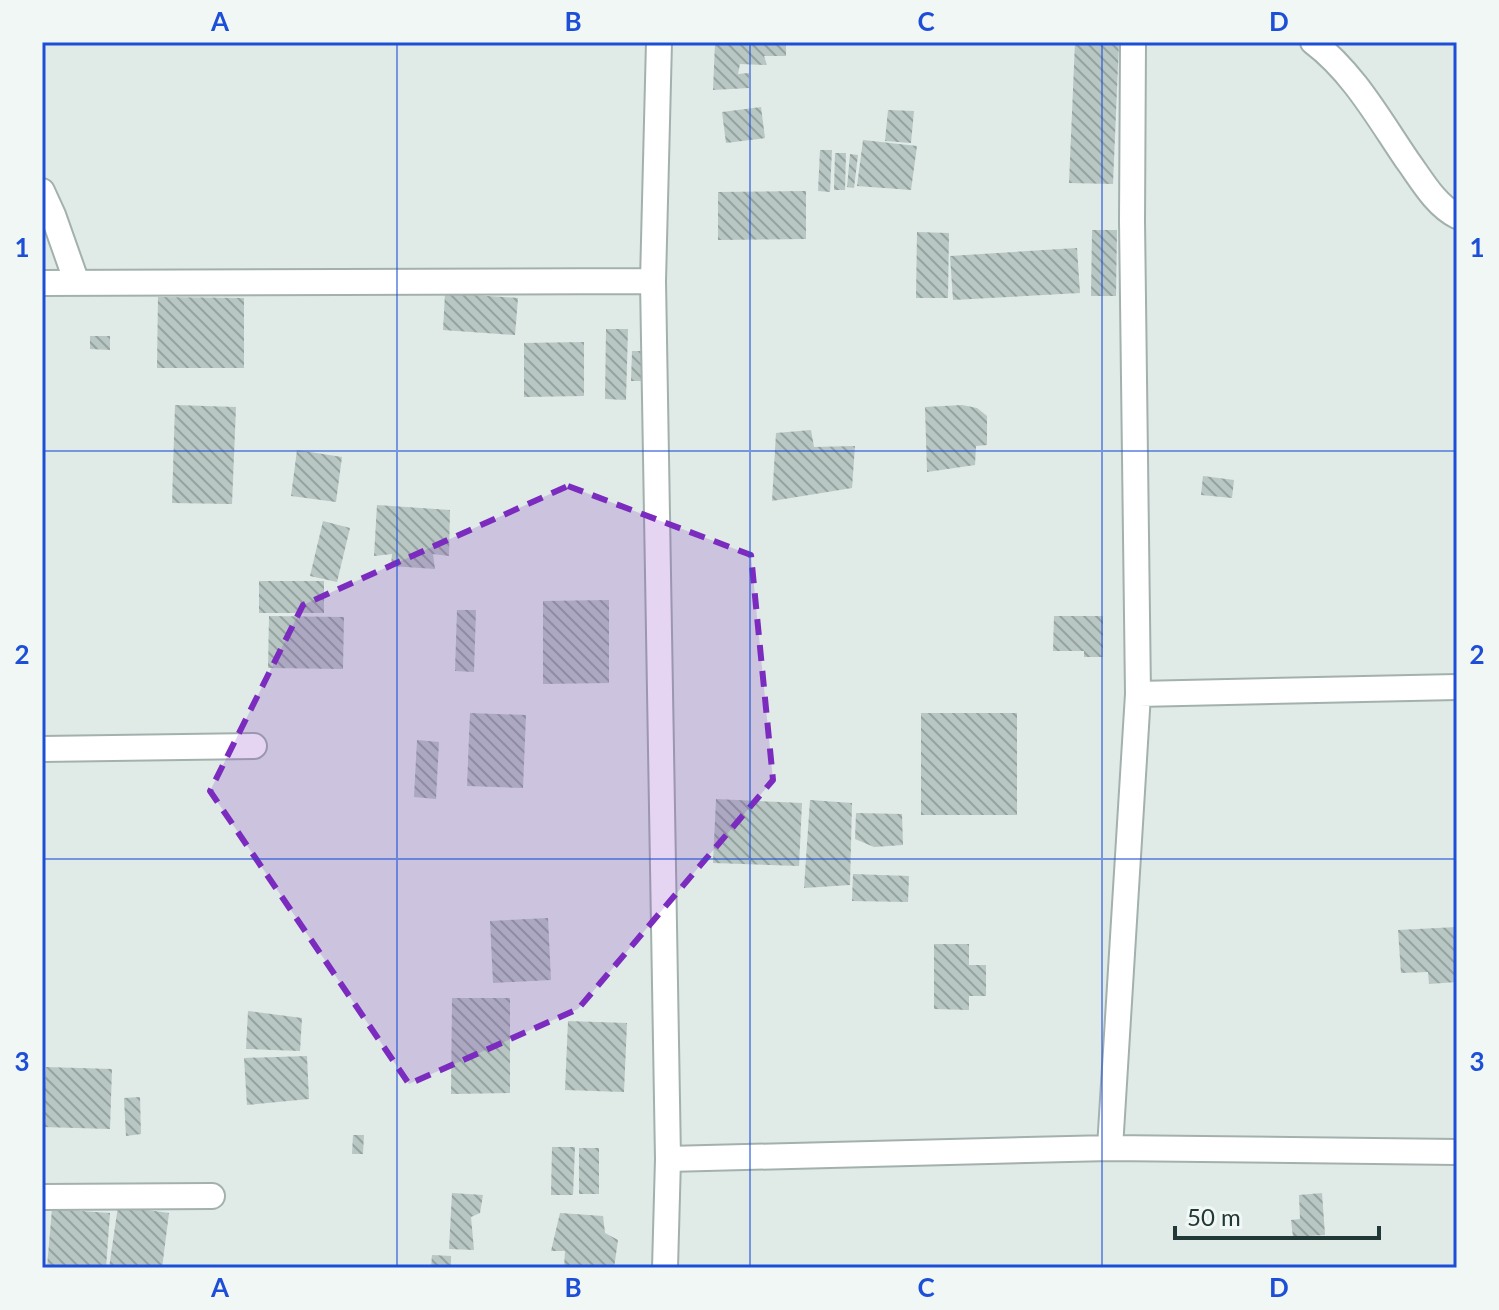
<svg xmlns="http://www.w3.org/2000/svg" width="1499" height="1310" font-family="Lato,sans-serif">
<defs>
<pattern id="building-back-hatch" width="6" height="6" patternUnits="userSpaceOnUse" patternTransform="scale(2)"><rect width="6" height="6" fill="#b8c7c3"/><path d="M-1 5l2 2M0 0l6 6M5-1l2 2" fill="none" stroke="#95a39f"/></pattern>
</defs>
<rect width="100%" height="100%" fill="#e0eae7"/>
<!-- building -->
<path fill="url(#building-back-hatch)" d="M728,42H786V56H764L767,65L740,64L738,74L749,73V88L713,90L715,43Z
M1075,42H1119L1113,184L1069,183Z
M761,107L765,138L726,143L722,112Z
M888,110L914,111L911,143L885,141Z
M863,140L917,146L911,190L857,186Z
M820,150H832L830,192L818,191Z
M835,153H846L845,190H834Z
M850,154L858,155L854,188L847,187Z
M806,191V239L718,240V192Z
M1092,230H1117L1116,296H1091Z
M917,232L949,233L948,298H916Z
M1077,248L1080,293L953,300L950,256Z
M445,293L518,298L515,335L443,330Z
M158,297L244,298V368H157Z
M606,329H628L626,400L605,399Z
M90,336H110V350L90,349Z
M584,342V396L524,397V343Z
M632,351H647L646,381H631Z
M175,405L236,407L232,504L172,503Z
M962,405L977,408L987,416V445L976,446L975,465L927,472L925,407Z
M811,430L814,447L855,446L852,488L772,501L776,433Z
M297,450L342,457L336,502L291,496Z
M1203,476L1234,480L1232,498L1201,495Z
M377,505L450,510L449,556L433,554L435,569L391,566L392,554L374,556Z
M323,521L350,528L337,582L310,576Z
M259,581H324V613H259Z
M609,600V683L543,684V601Z
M457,610H476L474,672L455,671Z
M269,616L344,617L343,669L268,668Z
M1054,616H1103V657H1084V651H1053Z
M470,713L526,715L523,788L467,786Z
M921,713H1017V815H921Z
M417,740L439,742L436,799L414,797Z
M716,799L802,803L799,866L713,863Z
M810,800L852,803L850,885L804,888Z
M856,813L902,814L903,845L874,847L855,839Z
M853,874L909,876L908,902L852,901Z
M548,918L551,980L493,983L490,921Z
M1457,927V982L1429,984L1428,972L1401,973L1398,930Z
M934,944H969V965H986V996H969V1010L934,1009Z
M452,998H510V1093L451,1094Z
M248,1011L302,1018L300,1051L246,1049Z
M568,1021L627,1023L624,1092L565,1090Z
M307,1056L309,1099L247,1105L244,1058Z
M46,1067L112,1069L110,1129L43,1127Z
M140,1097L141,1134L126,1136L124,1098Z
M353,1135H364L363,1154H352Z
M552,1147H575L573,1195H551Z
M579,1148H599V1194H579Z
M452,1193L483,1195L480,1213L471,1217L474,1250L449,1249Z
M1322,1193L1325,1235L1293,1237L1291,1220L1300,1219L1299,1195Z
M118,1206L169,1213L162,1268H109Z
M52,1209L110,1213L106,1268L47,1267Z
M560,1213L603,1216L605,1233L618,1240L614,1268H564L565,1251H551Z
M432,1255L451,1256V1268H431Z"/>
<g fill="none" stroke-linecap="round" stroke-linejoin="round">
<!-- minor casing -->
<g stroke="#a3b1ae" stroke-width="28">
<path id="minor" d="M659,42L653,281L668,1159L665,1268
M1313,42C1353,72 1379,119 1407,160C1421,179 1435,205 1457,216
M42,191L53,215L77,283
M42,283L653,281
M1138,694L1457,687
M42,749L254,746
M1110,1148L1138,694L1132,221L1133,42
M668,1159L1110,1148L1457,1152
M42,1197L212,1196"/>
</g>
<!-- minor -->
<use href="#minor" stroke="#fff" stroke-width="24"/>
</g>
<!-- marked area -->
<path fill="#7b2cbf" fill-opacity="0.2" stroke="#7b2cbf" stroke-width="6" stroke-dasharray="16 10" stroke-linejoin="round" d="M568,486L751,555L773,780L578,1009L409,1084L210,791L303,605Z"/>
<!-- grid -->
<path fill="none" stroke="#1d4ed8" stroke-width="2" stroke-opacity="0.55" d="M397,42V1268M750,42V1268M1102,42V1268M42,451H1457M42,859H1457"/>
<!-- border -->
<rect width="1499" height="1310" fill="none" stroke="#f0f7f4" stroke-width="88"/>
<!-- scale -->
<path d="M1175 1226v12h204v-12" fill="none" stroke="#213936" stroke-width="4"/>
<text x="1187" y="1226" font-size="24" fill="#213936" stroke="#f0f7f4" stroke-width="6" paint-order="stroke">50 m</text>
<rect x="44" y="44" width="1411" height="1222" fill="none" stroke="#1d4ed8" stroke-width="3"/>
<g font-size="26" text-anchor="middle" font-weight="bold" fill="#1d4ed8">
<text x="220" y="31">A</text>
<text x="573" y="31">B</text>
<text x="926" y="31">C</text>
<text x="1279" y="31">D</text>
<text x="22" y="257">1</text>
<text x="1477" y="257">1</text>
<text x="22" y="664">2</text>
<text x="1477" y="664">2</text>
<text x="22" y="1071">3</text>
<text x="1477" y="1071">3</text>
<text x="220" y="1297">A</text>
<text x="573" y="1297">B</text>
<text x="926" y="1297">C</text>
<text x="1279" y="1297">D</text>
</g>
</svg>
